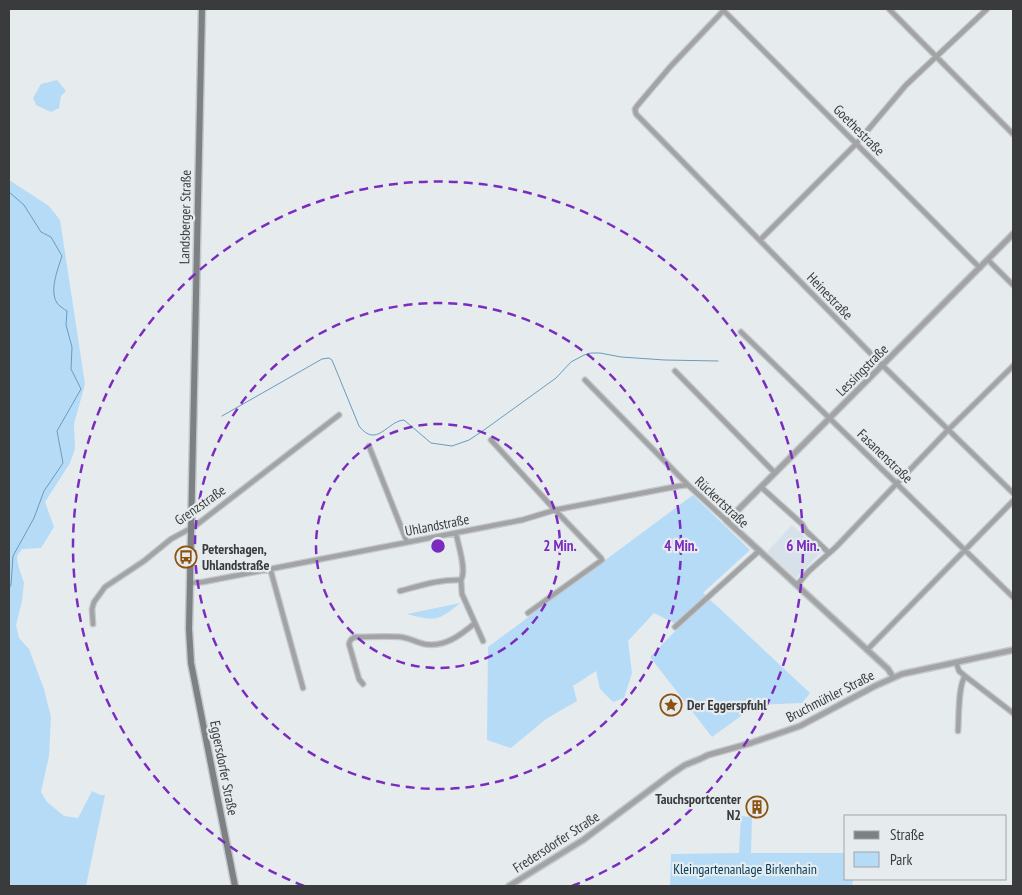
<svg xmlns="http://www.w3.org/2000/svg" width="1022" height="895" font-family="'PT Sans Narrow',sans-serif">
<rect width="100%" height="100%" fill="#e6ebee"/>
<!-- built -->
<path fill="#d6e1ea" d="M792,525L821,552L796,578L767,552Z"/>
<!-- green -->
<path fill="#b6dbf7" d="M57,80L66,91L61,96L59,108L51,112L36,105L33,98L41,84Z
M9,180L49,206L60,220L85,384L74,424L75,449L70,463L45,502L54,527L41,548L22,549L17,556L18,565L24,583L22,601L16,625L19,638L29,649L44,689L51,717L49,756L41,792L47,802L64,816L78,818L92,791L100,795H105L86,886H9Z
M693,495L750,550L703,593L810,693L802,703L756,705L712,737L650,657L680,626L654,613L628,641L632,673L624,698L613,702L600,689L596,671L573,686L577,701L546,719L511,748L487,740L488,647Z
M460,603C438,622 434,621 407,614Z
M741,816L752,817L751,853H846V879H853L852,886H670L671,854L739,853Z"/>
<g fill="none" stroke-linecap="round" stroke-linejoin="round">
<!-- stream -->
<path stroke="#6a9bbe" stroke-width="1" d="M9,192L24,205L41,232L51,237L62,256C58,269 49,290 57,303C59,306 64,309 67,311L66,325L72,347L71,369L81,389L57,431L63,463L44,491L34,518L13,556L11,585L9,588
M222,416L322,359L329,358L332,360L359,426C377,449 387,421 404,420L431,443L452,446L469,440L484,430L556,378L571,362L584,355L591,353H600L621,357L665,360L718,361"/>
<!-- minor casing -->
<g stroke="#c4c8cb" stroke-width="7">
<path id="minor" d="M725,9L670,67L637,106L635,109L636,114L879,362L1013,493
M889,9L1013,134
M723,10L980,268
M760,240L856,144L906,85L987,9
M988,260L1013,285
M741,332L1013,597
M675,371L775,473
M585,380L688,485L727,521
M491,440L555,510L601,558L602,560L528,613
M369,446L407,542
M761,487L802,524L806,531L829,553
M270,568L303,688
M189,583L203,582L522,520L555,510L679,486L688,485
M797,585L809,571L836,547L948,430L1013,366
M400,591C419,586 440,579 461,580
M475,623L483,641
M93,624L92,609L94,602L105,587L144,561L171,539L195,526L339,415
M675,627L759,551
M867,650L1013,501
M956,662L959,671L965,676L1013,713
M363,684L359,679L349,644C350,640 351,639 355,637C370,637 386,636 401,637C409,638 416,642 424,644C444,648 461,635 475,623L462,594L461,580C467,570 458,545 456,533
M958,731C959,717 958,686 965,676"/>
</g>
<!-- tertiary casing -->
<g stroke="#c4c8cb" stroke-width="8">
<path id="tertiary" d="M893,677L888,669L727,521L1013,234
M509,886L583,840L670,775L685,765L700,759L708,755L751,743L800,726L875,686L902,674L1013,650"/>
</g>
<!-- secondary casing -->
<g stroke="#c4c8cb" stroke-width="9">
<path id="secondary" d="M202,9L189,629L191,663L235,886"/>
</g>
<!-- minor -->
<use href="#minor" stroke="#a1a3a5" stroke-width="4.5"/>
<!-- tertiary -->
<use href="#tertiary" stroke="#a1a3a5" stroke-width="5"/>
<!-- secondary -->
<use href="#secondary" stroke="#7e8183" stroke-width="6"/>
</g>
<!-- distance rings -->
<g fill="none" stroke="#7b2cbf" stroke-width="2.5" stroke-dasharray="9 6">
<circle cx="438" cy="546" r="122"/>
<circle cx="438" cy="546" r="243"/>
<path d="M304 886A365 365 0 1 1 572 886"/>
</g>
<!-- icons -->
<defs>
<g id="bus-ring" transform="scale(1.125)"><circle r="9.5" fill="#e6ebee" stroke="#8d5110" stroke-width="1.5"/><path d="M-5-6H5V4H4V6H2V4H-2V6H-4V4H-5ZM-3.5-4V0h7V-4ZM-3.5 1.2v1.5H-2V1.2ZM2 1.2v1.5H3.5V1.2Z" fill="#8d5110"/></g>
<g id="sight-ring" transform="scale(1.125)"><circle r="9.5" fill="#e6ebee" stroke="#8d5110" stroke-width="1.5"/><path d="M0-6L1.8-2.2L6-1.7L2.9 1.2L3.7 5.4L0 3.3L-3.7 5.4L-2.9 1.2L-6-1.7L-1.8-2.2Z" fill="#8d5110"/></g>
<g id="building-ring" transform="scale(1.125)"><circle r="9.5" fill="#e6ebee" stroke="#8d5110" stroke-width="1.5"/><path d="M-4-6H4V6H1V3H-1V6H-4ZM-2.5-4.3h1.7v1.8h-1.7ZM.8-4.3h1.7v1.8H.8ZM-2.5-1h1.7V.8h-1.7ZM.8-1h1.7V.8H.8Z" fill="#8d5110"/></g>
</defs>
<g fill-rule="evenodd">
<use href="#bus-ring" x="186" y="557"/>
<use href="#sight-ring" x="671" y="705"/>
<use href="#building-ring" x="757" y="807"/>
</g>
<g text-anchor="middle" stroke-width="4.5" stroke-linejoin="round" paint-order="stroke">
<!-- street labels -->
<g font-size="14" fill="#3a3b3d" stroke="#e6ebee">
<text transform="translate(859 130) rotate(45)" y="5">Goethestraße</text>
<text transform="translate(185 217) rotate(-89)" y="5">Landsberger Straße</text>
<text transform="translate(830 296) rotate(46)" y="5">Heinestraße</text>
<text transform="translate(862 370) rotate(-45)" y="5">Lessingstraße</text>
<text transform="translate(885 456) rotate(44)" y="5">Fasanenstraße</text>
<text transform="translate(722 502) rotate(43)" y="5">Rückertstraße</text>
<text transform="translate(200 505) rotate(-35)" y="5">Grenzstraße</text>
<text transform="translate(437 525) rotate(-11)" y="5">Uhlandstraße</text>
<text transform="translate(830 696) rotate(-27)" y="5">Bruchmühler Straße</text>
<text transform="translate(224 768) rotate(79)" y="5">Eggersdorfer Straße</text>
<text transform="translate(556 842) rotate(-33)" y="5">Fredersdorfer Straße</text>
</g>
<!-- poi labels -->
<g font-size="14" font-weight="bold" fill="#3a3b3d" stroke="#e6ebee" text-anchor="start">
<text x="202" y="554">Petershagen,<tspan x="202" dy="16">Uhlandstraße</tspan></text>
<text x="687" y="710">Der Eggerspfuhl</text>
<text x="741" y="804" text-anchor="end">Tauchsportcenter<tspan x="741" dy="16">N2</tspan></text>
</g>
<!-- park labels -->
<g font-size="14" fill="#003b5b" stroke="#e6ebee">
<text x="745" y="874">Kleingartenanlage Birkenhain</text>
</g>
</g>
<circle cx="438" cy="546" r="8" fill="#7b2cbf" stroke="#e6ebee" stroke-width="2.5"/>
<g font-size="15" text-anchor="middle" font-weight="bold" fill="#7b2cbf" stroke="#e6ebee" stroke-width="4.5" stroke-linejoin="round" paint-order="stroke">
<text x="560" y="551">2 Min.</text>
<text x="681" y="551">4 Min.</text>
<text x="803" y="551">6 Min.</text>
</g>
<!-- border -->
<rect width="1022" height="895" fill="none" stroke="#3a3b3d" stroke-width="20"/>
<!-- legend -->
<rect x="844" y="815" width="162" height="65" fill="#e6ebee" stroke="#a1a5a7"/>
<rect x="854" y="831" width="25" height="8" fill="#7e8183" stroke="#a1a5a7"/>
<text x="890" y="840" font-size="15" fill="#3a3b3d">Straße</text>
<rect x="854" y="852" width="25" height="15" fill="#b6dbf7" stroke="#a1a5a7"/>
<text x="890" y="865" font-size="15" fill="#3a3b3d">Park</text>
</svg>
